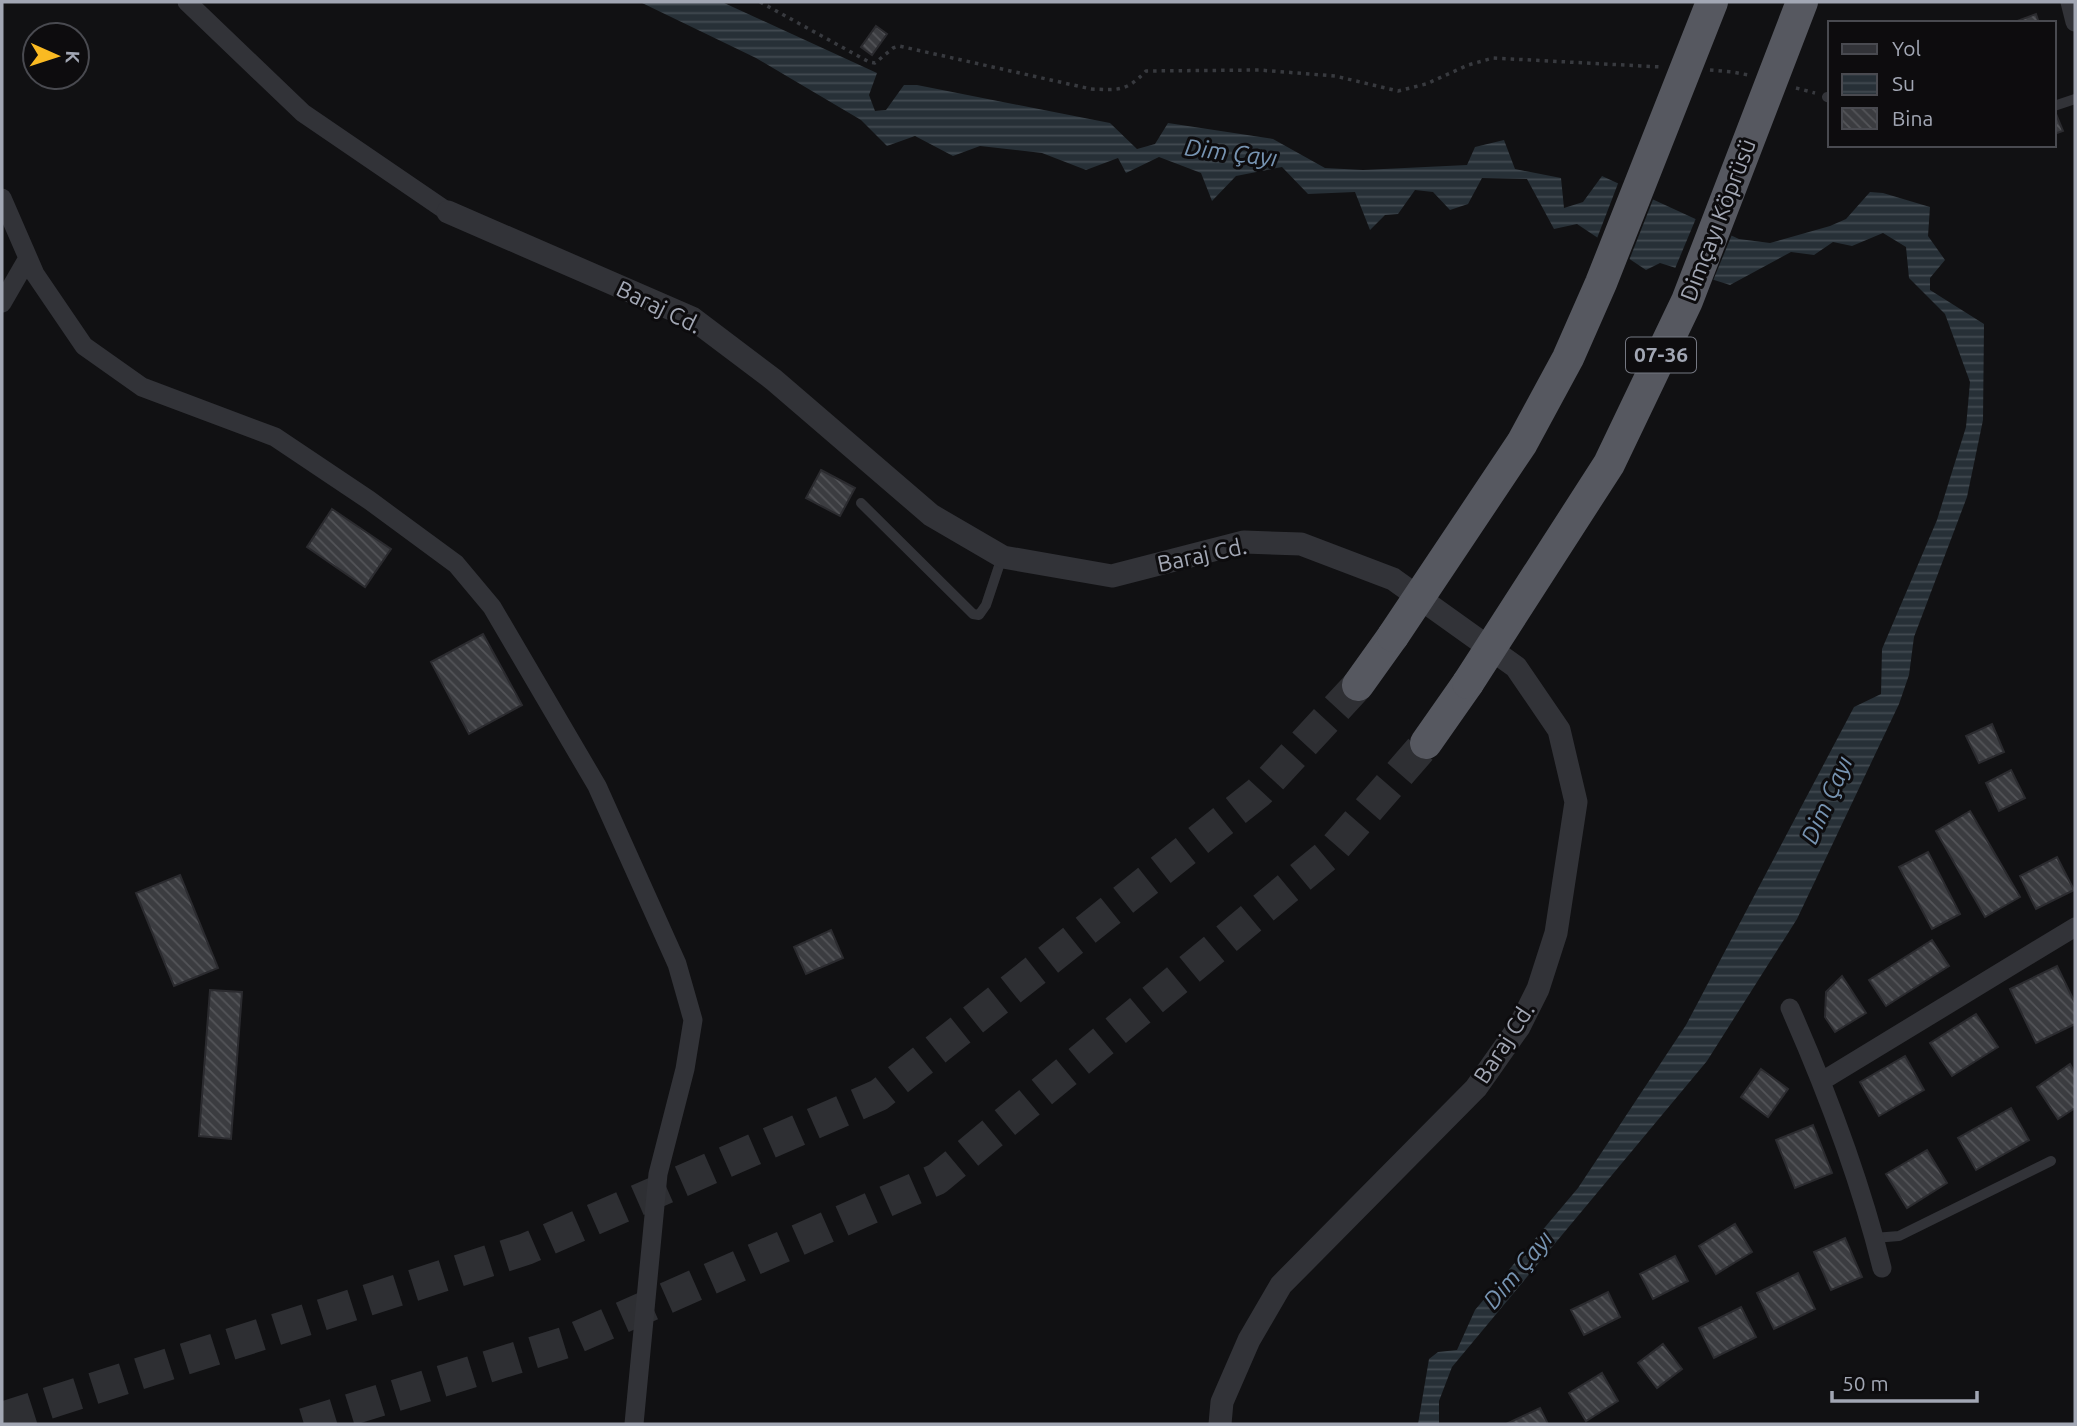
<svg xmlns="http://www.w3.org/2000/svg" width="2077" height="1426" font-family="Ubuntu,sans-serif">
<defs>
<pattern id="water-rules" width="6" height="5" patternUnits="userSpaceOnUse" patternTransform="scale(1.75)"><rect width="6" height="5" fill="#273037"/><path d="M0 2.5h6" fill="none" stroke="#434b52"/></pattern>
<pattern id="building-back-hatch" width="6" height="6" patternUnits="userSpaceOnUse" patternTransform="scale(1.75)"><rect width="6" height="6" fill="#3b3c40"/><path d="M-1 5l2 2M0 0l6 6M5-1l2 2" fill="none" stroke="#545559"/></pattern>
</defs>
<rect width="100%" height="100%" fill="#111113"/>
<!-- water -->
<path fill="url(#water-rules)" d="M640,2H722L877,73L869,95L875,111L886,110L904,85H917L1110,123L1137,149L1155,144L1168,123L1273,139L1325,168L1363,170L1467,165L1475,147L1504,140L1515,169L1561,178L1564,208L1583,202L1602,176L1739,239L1770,243L1830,226L1846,219L1870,192L1883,193L1930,207L1928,236L1945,260L1930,278V290L1984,324L1983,420L1967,497L1914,637L1909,675L1899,704L1797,919L1707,1061L1452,1367L1439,1401V1424H1418L1429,1359L1438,1352L1457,1350L1475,1310L1578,1188L1686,1025L1854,707L1881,694L1882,649L1937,520L1966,427L1970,382L1945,314L1909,278L1906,247L1883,233L1852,246L1833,242L1814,255L1791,252L1730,285L1660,263L1646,270L1577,224L1554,229L1527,179L1482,178L1468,204L1450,210L1433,192L1415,190L1398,214L1385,215L1370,230L1355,192L1308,194L1282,167L1236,176L1212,201L1201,173L1159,157L1126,173L1118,158L1086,170L1042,153L980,146L953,156L915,136L887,146L861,120L756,58Z"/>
<!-- pier -->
<path fill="#111113" d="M1619,181L1654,197L1628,263L1596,241Z
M1697,216L1733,232L1712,283L1674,271Z"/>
<!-- building -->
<path fill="url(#building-back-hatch)" stroke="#2b2b2f" stroke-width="2" d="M2036,14L2039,23H2012Z
M876,26L887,34L872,55L861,47Z
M2054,114H2056L2063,131L2054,134Z
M821,470L855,488L840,516L806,498Z
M332,509L391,549L365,587L307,547Z
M483,634L522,705L469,734L431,662Z
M1992,724L2004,752L1979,763L1966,736Z
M2011,770L2025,798L1999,811L1986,783Z
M1970,811L2020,897L1985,917L1936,831Z
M1928,852L1960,914L1932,929L1899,867Z
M2057,857L2074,890L2036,909L2020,876Z
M180,875L218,968L174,986L136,893Z
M831,930L843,958L806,974L794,947Z
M1932,940L1949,966L1886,1006L1869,980Z
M2057,966L2075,1003V1024L2036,1043L2010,989Z
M1842,976L1866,1013L1835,1032L1825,1017L1826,992Z
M210,990L242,992L231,1139L199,1136Z
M1976,1014L1998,1047L1952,1076L1930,1043Z
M1905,1056L1924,1090L1879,1116L1860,1082Z
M2070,1064L2075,1073V1108L2058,1119L2037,1087Z
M1761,1069L1788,1089L1768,1117L1741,1097Z
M2011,1108L2029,1140L1976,1170L1958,1138Z
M1813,1125L1832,1173L1795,1188L1776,1140Z
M1927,1150L1947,1183L1907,1208L1886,1174Z
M1735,1224L1752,1252L1716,1274L1699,1246Z
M1845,1238L1862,1277L1831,1290L1814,1252Z
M1675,1256L1688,1281L1653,1299L1640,1274Z
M1798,1273L1815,1309L1774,1329L1757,1293Z
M1608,1292L1620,1317L1584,1335L1571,1310Z
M1741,1307L1756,1337L1714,1358L1699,1328Z
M1663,1344L1682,1369L1657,1388L1638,1363Z
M1602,1373L1618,1401L1586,1421L1569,1393Z
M1540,1408L1548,1424H1509L1508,1423Z"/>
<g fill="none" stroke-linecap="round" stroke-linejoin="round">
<!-- trunk-tunnel -->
<path stroke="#2e2f33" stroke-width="32" stroke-dasharray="32 16" stroke-linecap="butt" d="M2,1418L526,1249L879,1095L1259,792L1358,685
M304,1424L564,1343L937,1179L1331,852L1426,743"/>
<!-- path -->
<path stroke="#383a3f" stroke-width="3.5" stroke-dasharray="3.5 5" stroke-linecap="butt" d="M760,2L869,62L875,63L893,48L899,46L1091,89C1118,90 1126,92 1146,71L1259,70L1335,76L1398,91L1426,84L1468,65L1493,58L1661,67
M1710,70L1733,72L1748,75
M1796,88L1815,93"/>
<!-- service -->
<path stroke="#323338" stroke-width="10" d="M1827,97L1830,98
M2054,106L2075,99
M861,503L973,614L979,615L986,605L1002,557
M1874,1238L1899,1236L2051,1161"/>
<!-- minor -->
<path stroke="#323338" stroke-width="19" d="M187,2L303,113L448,212
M2070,2L2075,22
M2,198L35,274L84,346L142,387L275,437L369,500L456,564L492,607L597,786L677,964L693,1020L685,1069L658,1174L634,1424
M2,303L28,258
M1790,1008C1827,1092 1860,1179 1882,1268
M1822,1081L2075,927"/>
<!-- tertiary -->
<path stroke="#323338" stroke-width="23" d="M448,212L692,318L774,380L931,515L1003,557L1112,576L1244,542L1301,544L1393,579L1516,667L1559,730L1576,802L1556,933L1538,989L1519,1027L1476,1088L1281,1285L1249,1340L1222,1402L1220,1424"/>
<!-- trunk -->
<path stroke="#565860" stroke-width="32" d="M1358,685L1393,636
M1426,743L1468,683"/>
<!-- trunk-bridge -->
<path stroke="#565860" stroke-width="32" d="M1393,636L1522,443L1568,358L1601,283L1712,2
M1468,683L1609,464L1687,301L1802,2"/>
</g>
<g text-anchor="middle" stroke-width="6" stroke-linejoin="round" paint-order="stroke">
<!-- shield labels -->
<rect fill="#0d0c0e" stroke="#757882" stroke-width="2" x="1626" y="337.5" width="70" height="35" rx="5"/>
<g font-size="21" font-weight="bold" fill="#a2a7b4">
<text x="1661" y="362">07-36</text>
</g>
<!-- street labels -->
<g font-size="23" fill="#a2a7b4" stroke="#0d0c0e">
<text transform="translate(1718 220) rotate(-69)" y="8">Dimçayı Köprüsü</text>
<text transform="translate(659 307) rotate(26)" y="8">Baraj Cd.</text>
<text transform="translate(1202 555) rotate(-12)" y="8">Baraj Cd.</text>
<text transform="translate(1504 1043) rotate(-57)" y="8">Baraj Cd.</text>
</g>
<!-- water labels -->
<g font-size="24" font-style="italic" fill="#7794b2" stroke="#0d0c0e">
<text transform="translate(1231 153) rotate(7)" y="8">Dim Çayı</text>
<text transform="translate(1827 800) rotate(-66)" y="8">Dim Çayı</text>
<text transform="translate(1518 1270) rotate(-50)" y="8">Dim Çayı</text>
</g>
</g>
<!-- border -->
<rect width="2077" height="1426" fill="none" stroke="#a2a7b4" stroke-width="7"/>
<!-- legend -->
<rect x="1828" y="21" width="228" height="126" fill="#0d0c0e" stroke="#494a50" stroke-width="2"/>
<rect x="1842" y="44" width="35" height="10" fill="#323338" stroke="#494a50" stroke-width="2"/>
<text x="1892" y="56" font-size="21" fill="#a2a7b4">Yol</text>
<rect x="1842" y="74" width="35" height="21" fill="url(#water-rules)" stroke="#494a50" stroke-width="2"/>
<text x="1892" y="91" font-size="21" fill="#a2a7b4">Su</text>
<rect x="1842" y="108" width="35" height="21" fill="url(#building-back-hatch)" stroke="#494a50" stroke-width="2"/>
<text x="1892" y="126" font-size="21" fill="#a2a7b4">Bina</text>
<!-- north arrow -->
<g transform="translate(56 56) rotate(93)"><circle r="33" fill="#0d0c0e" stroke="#494a50" stroke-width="2"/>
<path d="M0-5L12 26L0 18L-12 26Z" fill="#faba22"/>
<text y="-10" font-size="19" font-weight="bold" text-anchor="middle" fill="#a2a7b4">K</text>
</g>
<!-- scale -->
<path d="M1832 1391v10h145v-10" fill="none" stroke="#a2a7b4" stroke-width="3.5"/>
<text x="1842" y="1391" font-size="21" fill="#a2a7b4" stroke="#0d0c0e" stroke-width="5" paint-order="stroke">50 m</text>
</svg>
